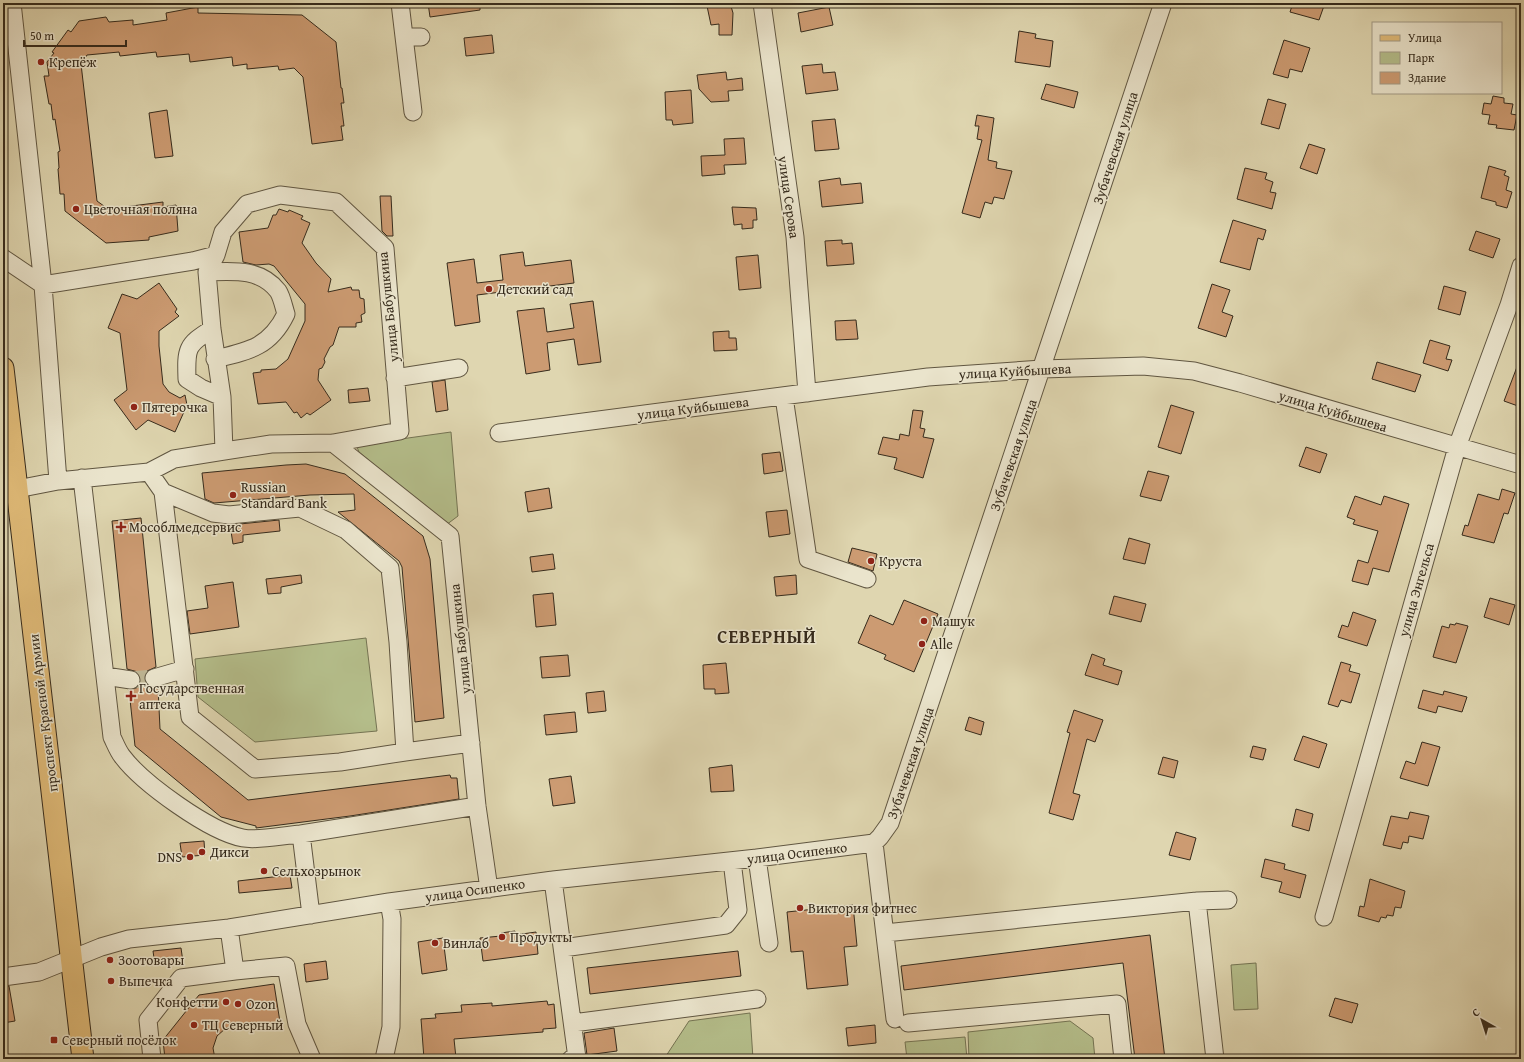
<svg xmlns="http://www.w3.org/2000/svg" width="1524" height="1062" font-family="'Gentium Book Plus',serif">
<rect width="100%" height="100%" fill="#dfd6b0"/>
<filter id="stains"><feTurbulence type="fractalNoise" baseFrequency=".005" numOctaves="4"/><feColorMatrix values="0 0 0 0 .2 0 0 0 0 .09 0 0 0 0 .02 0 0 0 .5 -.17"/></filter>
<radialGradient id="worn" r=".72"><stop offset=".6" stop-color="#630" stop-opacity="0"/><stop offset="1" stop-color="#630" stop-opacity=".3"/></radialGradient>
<!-- green -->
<path fill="#b4bd8a" stroke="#757453" d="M451,432L458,516L446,525L359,452L357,447L358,445Z
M366,638L377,731L255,742L198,697L195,659Z
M1256,963L1258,1009L1234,1010L1231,965Z
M750,1013L753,1059H664L689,1021Z
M1070,1021L1093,1038L1095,1059H969L968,1032Z
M965,1037L967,1059H907L905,1042Z"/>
<!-- building -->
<path fill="#cc9b72" stroke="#362b1c" d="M428,3H480V10L430,17Z
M720,3H730L733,13L732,35H719V24L711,25L707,6Z
M1293,3H1325L1319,20L1290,12Z
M198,7V13L302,15L336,42L341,88H342L344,103H341L344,126H341L343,140L312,144L303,77L294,68L279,70L278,66L247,69V64L233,66L232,57L190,62L189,54L157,57L156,52L120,56L119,52L87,55L81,64L97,201L108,209L163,202V207L176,205L178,231L149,237V240L106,243L65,211L64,194H60L58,169L59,168L58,152L60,151L55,119L53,120L51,104H49L44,76H49L47,62L54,53L52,52L68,30L71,32L79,21L106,17L109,22L133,20V25L167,20L166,13Z
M829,7L833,25L801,32L798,13Z
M1019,31L1036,34L1035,38L1053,41L1050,67L1015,62Z
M492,35L494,53L466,56L464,38Z
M1284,40L1310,48L1302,72L1290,69L1288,78L1273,74Z
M822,64L823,73L835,72L838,90L806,94L802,66Z
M726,72L727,80L742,78L743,90L728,91L729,101L711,102L699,89L697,75Z
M1046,84L1078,92L1074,108L1041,99Z
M691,90L693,123L673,125L672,120H666L665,92Z
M1493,96L1504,98V103L1513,104L1511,114L1517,115L1514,130L1496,128L1497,125L1488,124L1490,115L1482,114L1484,103L1491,104Z
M1268,99L1286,104L1279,129L1261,124Z
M167,110L173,156L155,158L149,113Z
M977,115L994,118L988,160L997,162L996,168L1012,171L1004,199L994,197L992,204L985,202L980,218L962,213L982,140L977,139L979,126H975Z
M835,119L839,149L815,151L812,121Z
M744,138L746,164L724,165L725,174L702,176L701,156L725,155L724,139Z
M1309,144L1325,149L1317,174L1300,168Z
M1489,166L1506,171L1504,175L1509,177L1506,190L1512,192L1507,208L1496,205V202L1481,198Z
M1245,168L1267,173L1265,179L1273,182L1270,192L1276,193L1272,209L1237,199Z
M840,178L841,185L861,183L863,203L822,207L819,181Z
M380,196H391L393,236H387L382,231Z
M732,207L756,208L757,220H753V228L742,229V224L734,225Z
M279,209L288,212L289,210L303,216L301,219L310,223L302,243L316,263L331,279L328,292L351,287L352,290H359L360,298L364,299L365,313L361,315L362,322L356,323V327H339L333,345L330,347L324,359L325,362L322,368L319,369L318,380L331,400L310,415L307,413L301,418L297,412L294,413L286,402L258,404L253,373L261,372V370L276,369L288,359L305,321V304L274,266L269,264L256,265L243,262L239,232L268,228L273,215H276Z
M1233,220L1266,230L1263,240L1258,238L1250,270L1220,262Z
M1476,231L1500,239L1493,258L1469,250Z
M842,240V244L852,243L854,264L827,266L825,241Z
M523,252L525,266L571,260L574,283L477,295L480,322L455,326L447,263L474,259L477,283L503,280L500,255Z
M758,255L761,288L739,290L736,257Z
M159,283L177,309L175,312L179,316L159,331V346L163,384L169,392L180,398L185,395L187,405L175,432L148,420L136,430L114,400L127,390L120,333L108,328L122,294L137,299Z
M1212,284L1230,290L1222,312L1233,316L1226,337L1198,328Z
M1444,286L1466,292L1460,315L1438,309Z
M593,301L601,362L578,365L574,339L547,343L550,370L526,374L517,311L544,308L547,332L574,328L570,304Z
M856,320L858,339L836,340L835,321Z
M729,331V338H736L737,350L714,351L713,332Z
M1430,340L1450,346L1446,359L1452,360L1448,371L1423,363Z
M1520,359L1521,397L1518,406L1504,401Z
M1377,362L1421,375L1415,392L1372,379Z
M445,380L448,410L436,412L432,382Z
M368,388L370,401L349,403L348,390Z
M1171,405L1194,412L1181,454L1158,447Z
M913,410L923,411L920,428L925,429L923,437L934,439L923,478L894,469L897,458L878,454L883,437L899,440L900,434L909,436Z
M1306,447L1327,454L1320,473L1299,466Z
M780,452L783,471L764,474L762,454Z
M306,464L345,474L423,536L430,559L444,718L415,722L402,567L399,561L338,512L355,510L354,494L310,495L214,503L205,499L202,473L286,465Z
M1148,471L1169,476L1161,501L1140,496Z
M549,488L552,508L528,512L525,492Z
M1502,489L1515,493L1508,514L1504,513L1494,543L1462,535L1465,525L1468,526L1478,494L1499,500Z
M1355,496L1381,505L1384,496L1409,504L1389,572L1373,568L1368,585L1352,581L1358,560L1368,563L1378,531L1353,524L1355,520L1347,517Z
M787,510L790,534L769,537L766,512Z
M141,518L156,667L147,671L144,680L151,688L158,687L160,729L248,800L450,775L451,778H457L459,799L350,816L256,828V826L221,817L135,746L129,690L139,687L141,681L138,672L127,669L112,521Z
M279,520L280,531L243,535V542L233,544L230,525Z
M1129,538L1150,544L1145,564L1123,559Z
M852,548L877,554L873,571L848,562Z
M553,554L555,569L532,572L530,557Z
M301,575L302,583L281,587V593L268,594L266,579Z
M796,575L797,594L776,596L774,577Z
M233,582L239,627L190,634L187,611L208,608L205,586Z
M553,593L556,625L536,627L533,595Z
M1114,596L1146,604L1141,622L1109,614Z
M1490,598L1515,605L1509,625L1484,617Z
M904,600L938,614L914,672L884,659L886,655L858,643L870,615L893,625Z
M1353,612L1376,620L1367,646L1338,637L1342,625L1348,627Z
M1456,623L1468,626L1456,663L1433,657L1442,626L1449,628L1450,624L1455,625Z
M1092,654L1105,659L1103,665L1122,671L1118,685L1085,675Z
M568,655L570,676L542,678L540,657Z
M1341,662L1351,665L1349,671L1360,674L1351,703L1341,700L1338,707L1328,704Z
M726,663L729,693L715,694V689H704L703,665Z
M1423,690L1443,695L1444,691L1467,697L1462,712L1438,706L1436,713L1418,708Z
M604,691L606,711L588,713L586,693Z
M1074,710L1103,720L1095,742L1087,739L1073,793L1080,795L1073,820L1049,813L1070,733L1067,732Z
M575,712L577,732L546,735L544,715Z
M969,717L984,722L981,735L965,730Z
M1303,736L1327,744L1319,768L1294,760Z
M1422,742L1440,747L1428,786L1400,778L1406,761L1415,764Z
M1253,746L1266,749L1263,760L1250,757Z
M1163,757L1178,761L1174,778L1158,774Z
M732,765L734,791L711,792L709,768Z
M571,776L575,803L553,806L549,779Z
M1296,809L1313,814L1309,831L1292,826Z
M1410,812L1429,816L1423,839L1409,836L1408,843L1403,842L1401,849L1383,845L1391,816L1408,819Z
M1176,832L1196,838L1190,860L1169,855Z
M204,841L205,855L182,857L180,843Z
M1265,859L1285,864L1284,869L1306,875L1300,898L1279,892L1282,882L1261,877Z
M290,875L292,888L239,893L238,881Z
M1370,879L1405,891L1401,908L1395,907L1393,916L1387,915L1386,918L1381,917L1379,922L1358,916L1360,906L1364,907Z
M853,905L857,946L844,947L848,985L807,989L803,951L791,952L787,912Z
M515,931V935L536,932L538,954L483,961L480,938L501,936V933Z
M1150,935L1165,1059H1135L1123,963L904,990L901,966Z
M443,938L447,970L422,974L418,942Z
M181,948L183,962L155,965L153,951Z
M738,951L741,976L590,994L587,968Z
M326,961L328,979L306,982L304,964Z
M274,984L280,1022L226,1028L217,1036L213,1048L215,1059H165L163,1040L199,995Z
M9,986L15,1021L3,1023V987Z
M1335,998L1358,1004L1352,1023L1329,1016Z
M547,1001L548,1005L554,1004L556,1028L543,1029V1032L454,1039L456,1058L424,1059L421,1019L436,1018L435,1014L462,1012L461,1005L492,1003V1006Z
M875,1025L876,1043L848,1046L846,1028Z
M614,1028L617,1051L587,1055L584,1033Z"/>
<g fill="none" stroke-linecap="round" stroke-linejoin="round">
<!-- minor-tunnel -->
<path stroke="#bdb492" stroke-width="17" stroke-dasharray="17 8" stroke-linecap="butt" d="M131,680L154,678"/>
<!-- minor casing -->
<g stroke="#605641" stroke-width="19">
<path id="minor" d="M12,3L43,285
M400,3L413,112
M762,3L795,237L807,393
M404,37H421
M3,258L43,285
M207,272C233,271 260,268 278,291C282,297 284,308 286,314C270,347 249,351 215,359
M212,329C186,345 186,349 187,379L201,388L222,397
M395,378L459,368
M784,397L808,559L867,579
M499,433L928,377L1042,369L1143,366L1194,371L1240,383L1521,465
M333,443L450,536L477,806L489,889
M149,472L163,492L213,513L229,515L300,508L346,530L390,568L398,642L405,752L340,762L255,769L190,717L163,492
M82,478L112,737C115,743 118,751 122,756C142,783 210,832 243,838C259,841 284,835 301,834
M58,481L43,285L193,261L216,255L207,272L212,329L222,397L224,451
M17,489L58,481L149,472L174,459L224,451L271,444L333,443L400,431L385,248L336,202L280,195L247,204L223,232L216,255
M105,676L131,680
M154,678L185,669
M405,752L471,743
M874,843L895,1019
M757,858L769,943
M553,880L577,1058L571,1059
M1197,901L1215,1059
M311,915L301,834L477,806
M1324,917L1457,447L1509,305L1521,266
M885,933L1197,901L1228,900
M563,948L726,925L738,910L732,861
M235,971L286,966L297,1024L312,1059
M3,977L39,972L101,947L129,939L229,928L389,902L553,880L757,858L874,843L880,837L890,823L1163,3
M573,1023L757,999
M908,1023L1117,1004L1123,1059
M152,1059L148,1020L181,978L235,971L229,928
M384,1059L391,1027L392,919L389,902"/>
</g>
<!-- major casing -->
<g stroke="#362b1c" stroke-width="23">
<path id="major" d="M3,368L83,1059"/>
</g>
<!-- minor -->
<use href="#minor" stroke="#eae4cc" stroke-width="17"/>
<!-- major -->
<use href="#major" stroke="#e0bb78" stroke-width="21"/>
</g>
<!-- markers -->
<g fill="#8f2418" stroke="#eae4cc" stroke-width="1.5">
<circle cx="41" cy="62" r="4"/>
<circle cx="76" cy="209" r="4"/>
<circle cx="489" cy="289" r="4"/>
<circle cx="134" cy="407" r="4"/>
<circle cx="233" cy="495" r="4"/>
<path d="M119 521h4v4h4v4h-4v4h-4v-4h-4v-4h4z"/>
<circle cx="871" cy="561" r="4"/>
<circle cx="924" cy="621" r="4"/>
<circle cx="922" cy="644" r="4"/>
<path d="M129 690h4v4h4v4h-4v4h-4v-4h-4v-4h4z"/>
<circle cx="202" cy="852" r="4"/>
<circle cx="190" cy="857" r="4"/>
<circle cx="264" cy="871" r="4"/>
<circle cx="800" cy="908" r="4"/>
<circle cx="502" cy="937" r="4"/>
<circle cx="435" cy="943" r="4"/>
<circle cx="110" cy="960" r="4"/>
<circle cx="111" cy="981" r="4"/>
<circle cx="226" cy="1002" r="4"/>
<circle cx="238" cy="1004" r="4"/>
<circle cx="194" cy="1025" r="4"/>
<rect x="50" y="1036" width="8" height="8" rx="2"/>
</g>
<g text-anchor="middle" stroke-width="3" stroke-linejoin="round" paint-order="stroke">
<!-- poi labels -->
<g font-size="14" fill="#362b1c" stroke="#eae4cc" text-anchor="start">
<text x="49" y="67">Крепёж</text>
<text x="84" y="214">Цветочная поляна</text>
<text x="497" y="294">Детский сад</text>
<text x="142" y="412">Пятерочка</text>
<text x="241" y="492">Russian<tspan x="241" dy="16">Standard Bank</tspan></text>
<text x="129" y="532">Мособлмедсервис</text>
<text x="879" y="566">Круста</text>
<text x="932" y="626">Машук</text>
<text x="930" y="649">Alle</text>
<text x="139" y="693">Государственная<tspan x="139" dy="16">аптека</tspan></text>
<text x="210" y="857">Дикси</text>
<text x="182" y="862" text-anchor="end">DNS</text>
<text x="272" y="876">Сельхозрынок</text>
<text x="808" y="913">Виктория фитнес</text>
<text x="510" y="942">Продукты</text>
<text x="443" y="948">Винлаб</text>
<text x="118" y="965">Зоотовары</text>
<text x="119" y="986">Выпечка</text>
<text x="218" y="1007" text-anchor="end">Конфетти</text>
<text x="246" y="1009">Ozon</text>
<text x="202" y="1030">ТЦ Северный</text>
<text x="62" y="1045">Северный посёлок</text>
</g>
<!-- street labels -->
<g font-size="14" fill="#362b1c" stroke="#eae4cc">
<text transform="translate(1115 148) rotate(-72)" y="5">Зубачевская улица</text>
<text transform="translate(789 197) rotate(82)" y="5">улица Серова</text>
<text transform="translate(388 307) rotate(-96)" y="5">улица Бабушкина</text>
<text transform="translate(1015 371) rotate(-3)" y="5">улица Куйбышева</text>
<text transform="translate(693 408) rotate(-7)" y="5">улица Куйбышева</text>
<text transform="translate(1333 411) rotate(17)" y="5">улица Куйбышева</text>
<text transform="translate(1013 455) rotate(-71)" y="5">Зубачевская улица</text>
<text transform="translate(1416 590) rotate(-74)" y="5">улица Энгельса</text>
<text transform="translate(460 639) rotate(-96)" y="5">улица Бабушкина</text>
<text transform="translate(43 713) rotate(-97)" y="5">проспект Красной Армии</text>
<text transform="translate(910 763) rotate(-71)" y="5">Зубачевская улица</text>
<text transform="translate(797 853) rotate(-7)" y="5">улица Осипенко</text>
<text transform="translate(475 890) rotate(-8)" y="5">улица Осипенко</text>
</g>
<!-- district labels -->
<g font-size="18" font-weight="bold" letter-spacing="1" fill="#362b1c" stroke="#eae4cc">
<text x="767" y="643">СЕВЕРНЫЙ</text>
</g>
</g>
<!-- margin -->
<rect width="1524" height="1062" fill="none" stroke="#dfd6b0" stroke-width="16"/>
<rect x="4" y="4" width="1516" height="1054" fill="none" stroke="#362b1c" stroke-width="2"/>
<rect x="8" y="8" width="1508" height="1046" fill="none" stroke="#362b1c"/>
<!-- legend -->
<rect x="1372" y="22" width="130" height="72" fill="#eae4cc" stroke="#a29a86"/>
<rect x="1380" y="35" width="20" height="6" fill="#e0bb78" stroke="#a29a86"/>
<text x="1408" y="42" font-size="12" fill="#362b1c">Улица</text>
<rect x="1380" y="52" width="20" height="12" fill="#b4bd8a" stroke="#a29a86"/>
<text x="1408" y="62" font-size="12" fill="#362b1c">Парк</text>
<rect x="1380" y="72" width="20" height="12" fill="#cc9b72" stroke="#a29a86"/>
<text x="1408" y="82" font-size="12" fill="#362b1c">Здание</text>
<!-- north arrow -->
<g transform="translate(1482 1020) rotate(321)" stroke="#eae4cc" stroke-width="3" paint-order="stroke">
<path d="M0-3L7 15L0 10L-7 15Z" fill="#362b1c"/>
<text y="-6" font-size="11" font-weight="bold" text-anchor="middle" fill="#362b1c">С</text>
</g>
<!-- scale -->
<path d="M24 40v6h102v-6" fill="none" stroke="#362b1c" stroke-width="2"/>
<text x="30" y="40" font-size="12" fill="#362b1c" stroke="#eae4cc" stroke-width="3" paint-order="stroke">50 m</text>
<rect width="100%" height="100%" filter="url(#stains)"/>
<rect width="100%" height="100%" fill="url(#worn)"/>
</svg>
